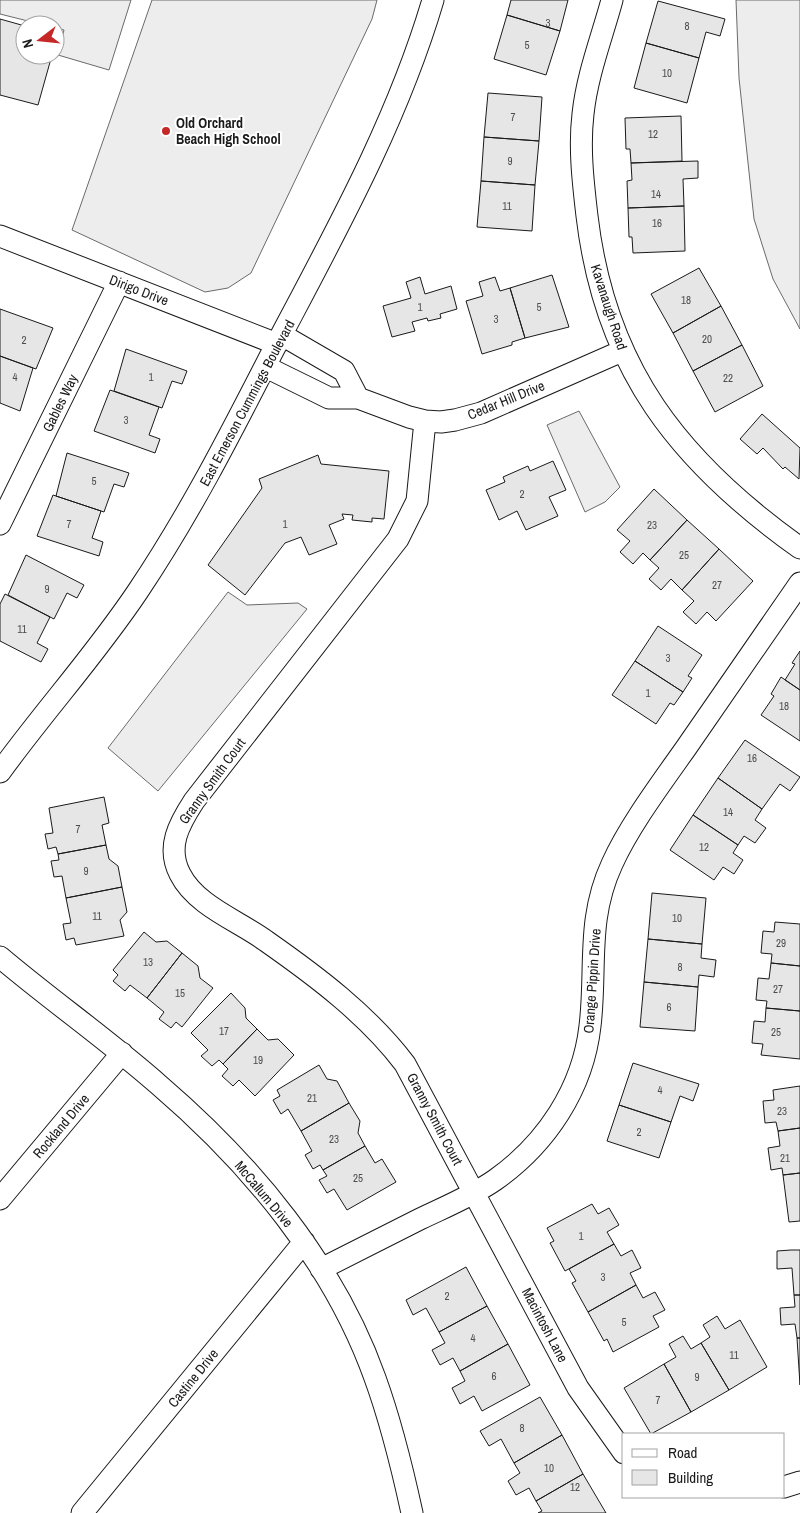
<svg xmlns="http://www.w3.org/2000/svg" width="800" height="1513" font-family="'Archivo Narrow',sans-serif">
<rect width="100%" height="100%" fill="#fff"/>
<!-- built -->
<path fill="#ededed" stroke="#6a6a6a" d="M0,0H131L109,70L58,55L64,30L55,28V25H44L0,14Z
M152,0H377L372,19L251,273L228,288L205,292L72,230Z
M736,0H800V329L773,279L754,219L739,78Z
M579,411L620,487L605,502L585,512L547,425Z
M228,592L247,605L298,603L307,609L158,791L108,748Z"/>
<!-- building -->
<path fill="#e6e6e6" stroke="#1a1a1a" d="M511,0H568L560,31L507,15Z
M658,1L725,19L720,36L706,32L699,58L646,43Z
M507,15L560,31L546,75L494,59Z
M0,19L25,26V55H52L38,105L0,95Z
M646,43L699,58L687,103L634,88Z
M488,93L542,97L539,141L484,137Z
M681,116L682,161L631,163L630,149H626L625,118Z
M484,137L539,141L535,185L481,181Z
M698,161V178L683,179L684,206L628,208L627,181L632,180L631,163Z
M481,181L535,185L532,231L477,227Z
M684,206L685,251L633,253L632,237H629L628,208Z
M699,268L721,306L673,333L651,294Z
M552,275L569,327L525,338L510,288Z
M420,277L425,294L451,286L457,309L440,314L441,318L428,321L427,318L412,322L415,331L392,337L383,306L411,298L406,282Z
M495,277L500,291L510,288L525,338L512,342V345L482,354L466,301L483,296L479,282Z
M721,306L742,345L693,371L673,333Z
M0,309L53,328L36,369L0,356Z
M742,345L763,386L715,412L693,371Z
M126,349L187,371L182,384L172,381L162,408L114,391Z
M0,356L33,368L20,411L0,403Z
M110,390L159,407L149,435L160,439L155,453L94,431Z
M762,414L800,448L799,479L785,467L783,469L763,448L757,454L740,439Z
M67,453L129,473L124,487L114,484L104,512L56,496Z
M318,455L321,464L389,471L384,519L372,518V522L352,520L353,515L342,514L344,519L329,525L337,544L309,555L301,537L285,543L245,595L208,565L262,488L259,479Z
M553,461L566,490L549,497L558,516L526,530L517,511L499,520L486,490L505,482L503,477L528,466L530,471Z
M654,489L687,520L650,560L643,553L633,564L620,552L630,541L617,530Z
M53,495L101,511L92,538L103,542L99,556L37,536Z
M687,520L719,549L682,590L671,579L661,590L649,579L659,568L650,560Z
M719,549L753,581L716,621L707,612L696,624L683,612L694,601L682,590Z
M26,555L84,585L77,598L67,593L54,619L8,595Z
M5,594L50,617L37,643L48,649L41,662L0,641V604Z
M658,626L702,655L688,676L692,678L683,692L635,661Z
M800,651V690L785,680L795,664L792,663Z
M635,661L683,692L674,705L670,703L656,724L612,695Z
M781,677L800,690V741L761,715L774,696L771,694Z
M745,740L800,777L790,791L780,784L762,809L718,778Z
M718,778L762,809L755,820L766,828L755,843L744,836L738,845L693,815Z
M104,797L109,823L102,825L106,845L58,854L56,847L48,849L45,834L53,833L49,808Z
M693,815L738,845L733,853L743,860L734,874L723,867L714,880L670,850Z
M106,845L109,859L118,866L122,887L66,898L62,876L54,877L51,861L59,860L58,854Z
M122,887L127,912L120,920L124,936L76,945L74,938L66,940L63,924L71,923L66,898Z
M652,893L706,898L702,944L648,939Z
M775,922L800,924V966L771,963L772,954L761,953L763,931L774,932Z
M144,932L156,942L167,941L182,953L147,998L130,985L125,991L113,981L118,975L113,970Z
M648,939L702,944L701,958L716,960L714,977L699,975L698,987L644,982Z
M182,953L198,966L200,978L213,988L182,1027L176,1022L171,1028L159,1019L164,1012L147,998Z
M771,963L800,966V1011L766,1008L767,1001L756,1000L758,978L769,979Z
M644,982L698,987L695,1031L640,1027Z
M231,993L245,1008L246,1018L257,1029L223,1064L219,1060L212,1066L201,1056L208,1050L191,1033Z
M766,1008L800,1011V1059L761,1055L763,1044L752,1043L754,1021L765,1022Z
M257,1029L268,1040L278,1039L294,1055L255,1096L239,1080L233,1086L222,1076L228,1069L223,1064Z
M633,1063L699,1084L693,1101L680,1096L671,1122L619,1105Z
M319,1065L327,1079L337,1081L349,1103L301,1131L288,1109L281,1114L273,1100L280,1096L277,1090Z
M800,1086V1128L778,1131L776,1122L765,1123L763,1101L774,1100L773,1090Z
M349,1103L360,1121L358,1133L365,1146L323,1170L320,1165L313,1169L305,1155L312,1151L301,1131Z
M619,1105L671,1122L659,1158L607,1141Z
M800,1128V1173L783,1175L782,1168L771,1170L768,1148L780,1146L778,1131Z
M365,1146L375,1163L382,1159L396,1182L347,1210L334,1189L327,1193L319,1180L327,1176L323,1170Z
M800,1173V1221L789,1222L783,1175Z
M592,1204L598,1214L609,1208L619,1225L607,1232L614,1244L565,1271L550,1243L554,1241L547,1228Z
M614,1244L621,1256L632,1250L641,1268L630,1273L636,1285L588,1312L572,1283L576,1281L569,1269Z
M791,1250H800V1295H794L792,1268L777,1269V1251Z
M466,1267L487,1306L439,1332L426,1308L413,1315L406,1300Z
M636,1285L643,1298L655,1292L665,1310L653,1316L659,1327L613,1352L607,1339L604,1341L588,1312Z
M794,1295H800V1338H797L795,1324L781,1325L780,1308L795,1307Z
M487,1306L508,1344L460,1371L453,1358L440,1365L432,1350L445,1343L439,1332Z
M717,1316L725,1329L740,1320L767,1367L729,1390L701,1343L710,1337L703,1325Z
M683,1336L691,1349L701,1343L729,1390L691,1412L664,1364L676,1357L669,1344Z
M797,1338H800V1385Z
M508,1344L530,1385L482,1411L474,1396L460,1404L452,1388L465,1381L460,1371Z
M664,1364L691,1412L651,1434L624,1388Z
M540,1397L562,1435L514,1463L501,1439L489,1446L480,1431Z
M562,1435L583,1474L536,1501L529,1488L516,1495L508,1481L520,1473L514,1463Z
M583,1474L606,1513H538L542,1511L536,1501Z"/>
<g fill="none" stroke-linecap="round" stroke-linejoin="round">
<!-- street casing -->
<g stroke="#1a1a1a" stroke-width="23">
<path id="street" d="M612,0C602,37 587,75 583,114C579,147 583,182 587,216C605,368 678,461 800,548
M0,236L277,344
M282,335L344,371L358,398
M266,367L329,398H358L409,417L425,421L441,422L455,420L481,413L622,351
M425,421L417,501L398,539L194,801C179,824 166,847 180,874C196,906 239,921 266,941C316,976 368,1015 405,1064L578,1388L624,1453
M0,524L119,282
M0,772C45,710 96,654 138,591C191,512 233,429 276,345C335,233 397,122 433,0
M0,957C52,1001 108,1040 159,1085C251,1164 334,1263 375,1378C391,1422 402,1467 412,1513
M0,1199L122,1053
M321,1269C354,1252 387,1236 420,1219C445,1207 472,1196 495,1180C546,1144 583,1089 590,1026C597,969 586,920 612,864C629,826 662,782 686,748C724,693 762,638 800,583
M784,1487L800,1482
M82,1513L304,1242"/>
</g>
<!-- street -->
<use href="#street" stroke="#fff" stroke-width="21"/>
</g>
<!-- markers -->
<circle fill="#c62828" stroke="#fff" stroke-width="2" cx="166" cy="131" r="5"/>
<g text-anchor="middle" stroke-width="4" stroke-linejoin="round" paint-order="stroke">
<!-- number labels -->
<g font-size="11" fill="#4d4d4d">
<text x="548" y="27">3</text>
<text x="687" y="30">8</text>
<text x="527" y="49">5</text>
<text x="667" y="77">10</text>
<text x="513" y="121">7</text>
<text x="653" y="138">12</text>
<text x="510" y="165">9</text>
<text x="656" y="198">14</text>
<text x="507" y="210">11</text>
<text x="657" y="227">16</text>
<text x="686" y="304">18</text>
<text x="420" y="311">1</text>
<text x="539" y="311">5</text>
<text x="496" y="323">3</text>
<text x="707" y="343">20</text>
<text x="24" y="344">2</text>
<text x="15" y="381">4</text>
<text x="151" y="381">1</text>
<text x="728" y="382">22</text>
<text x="126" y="424">3</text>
<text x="94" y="485">5</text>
<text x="522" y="498">2</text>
<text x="69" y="528">7</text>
<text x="285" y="528">1</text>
<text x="652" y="529">23</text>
<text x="684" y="559">25</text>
<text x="717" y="589">27</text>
<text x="47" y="593">9</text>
<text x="22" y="633">11</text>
<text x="668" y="662">3</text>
<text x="648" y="697">1</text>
<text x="784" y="710">18</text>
<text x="752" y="762">16</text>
<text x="728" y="816">14</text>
<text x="78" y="833">7</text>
<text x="704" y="851">12</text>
<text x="86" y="875">9</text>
<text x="97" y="920">11</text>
<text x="677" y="922">10</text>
<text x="781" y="947">29</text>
<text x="148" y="966">13</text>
<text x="680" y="971">8</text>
<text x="778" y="993">27</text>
<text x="180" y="997">15</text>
<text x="669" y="1011">6</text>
<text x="224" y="1035">17</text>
<text x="776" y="1036">25</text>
<text x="258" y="1064">19</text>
<text x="660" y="1094">4</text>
<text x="312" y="1102">21</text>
<text x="782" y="1115">23</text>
<text x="639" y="1136">2</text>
<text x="334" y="1143">23</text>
<text x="785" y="1162">21</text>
<text x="358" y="1182">25</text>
<text x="581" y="1240">1</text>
<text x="603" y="1281">3</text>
<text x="447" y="1300">2</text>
<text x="624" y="1326">5</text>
<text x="473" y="1342">4</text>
<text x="734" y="1359">11</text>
<text x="494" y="1380">6</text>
<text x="697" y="1381">9</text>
<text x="658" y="1404">7</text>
<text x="522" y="1432">8</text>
<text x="549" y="1472">10</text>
<text x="575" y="1491">12</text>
</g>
<!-- poi labels -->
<g font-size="14" font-weight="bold" fill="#1a1a1a" stroke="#fff" text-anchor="start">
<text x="176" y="128">Old Orchard<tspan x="176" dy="16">Beach High School</tspan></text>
</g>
<!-- street labels -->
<g font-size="14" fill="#1a1a1a" stroke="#fff">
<text transform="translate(139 290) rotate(21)" y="5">Dirigo Drive</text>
<text transform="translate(609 307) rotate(72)" y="5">Kavanaugh Road</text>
<text transform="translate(506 400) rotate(-22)" y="5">Cedar Hill Drive</text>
<text transform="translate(60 403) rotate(-64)" y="5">Gables Way</text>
<text transform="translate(247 403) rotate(-62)" y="5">East Emerson Cummings Boulevard</text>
<text transform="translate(212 781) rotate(-54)" y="5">Granny Smith Court</text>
<text transform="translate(592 981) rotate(-86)" y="5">Orange Pippin Drive</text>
<text transform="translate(435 1119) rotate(62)" y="5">Granny Smith Court</text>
<text transform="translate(61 1126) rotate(-50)" y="5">Rockland Drive</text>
<text transform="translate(264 1194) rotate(50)" y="5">McCallum Drive</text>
<text transform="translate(545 1325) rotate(62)" y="5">Macintosh Lane</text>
<text transform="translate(193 1378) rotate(-51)" y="5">Castine Drive</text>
</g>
</g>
<!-- legend -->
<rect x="622" y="1433" width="162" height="65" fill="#ffffff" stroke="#a3a3a3"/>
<rect x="632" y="1449" width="25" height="8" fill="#ffffff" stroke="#a3a3a3"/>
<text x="668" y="1458" font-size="15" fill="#1a1a1a">Road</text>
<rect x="632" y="1470" width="25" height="15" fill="#e6e6e6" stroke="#a3a3a3"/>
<text x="668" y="1483" font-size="15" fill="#1a1a1a">Building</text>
<!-- north arrow -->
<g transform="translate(40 40) rotate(254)"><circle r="24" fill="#ffffff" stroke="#a3a3a3"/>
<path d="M0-4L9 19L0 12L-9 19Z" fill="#c62828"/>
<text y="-8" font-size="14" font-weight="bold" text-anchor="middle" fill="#1a1a1a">N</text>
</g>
</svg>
